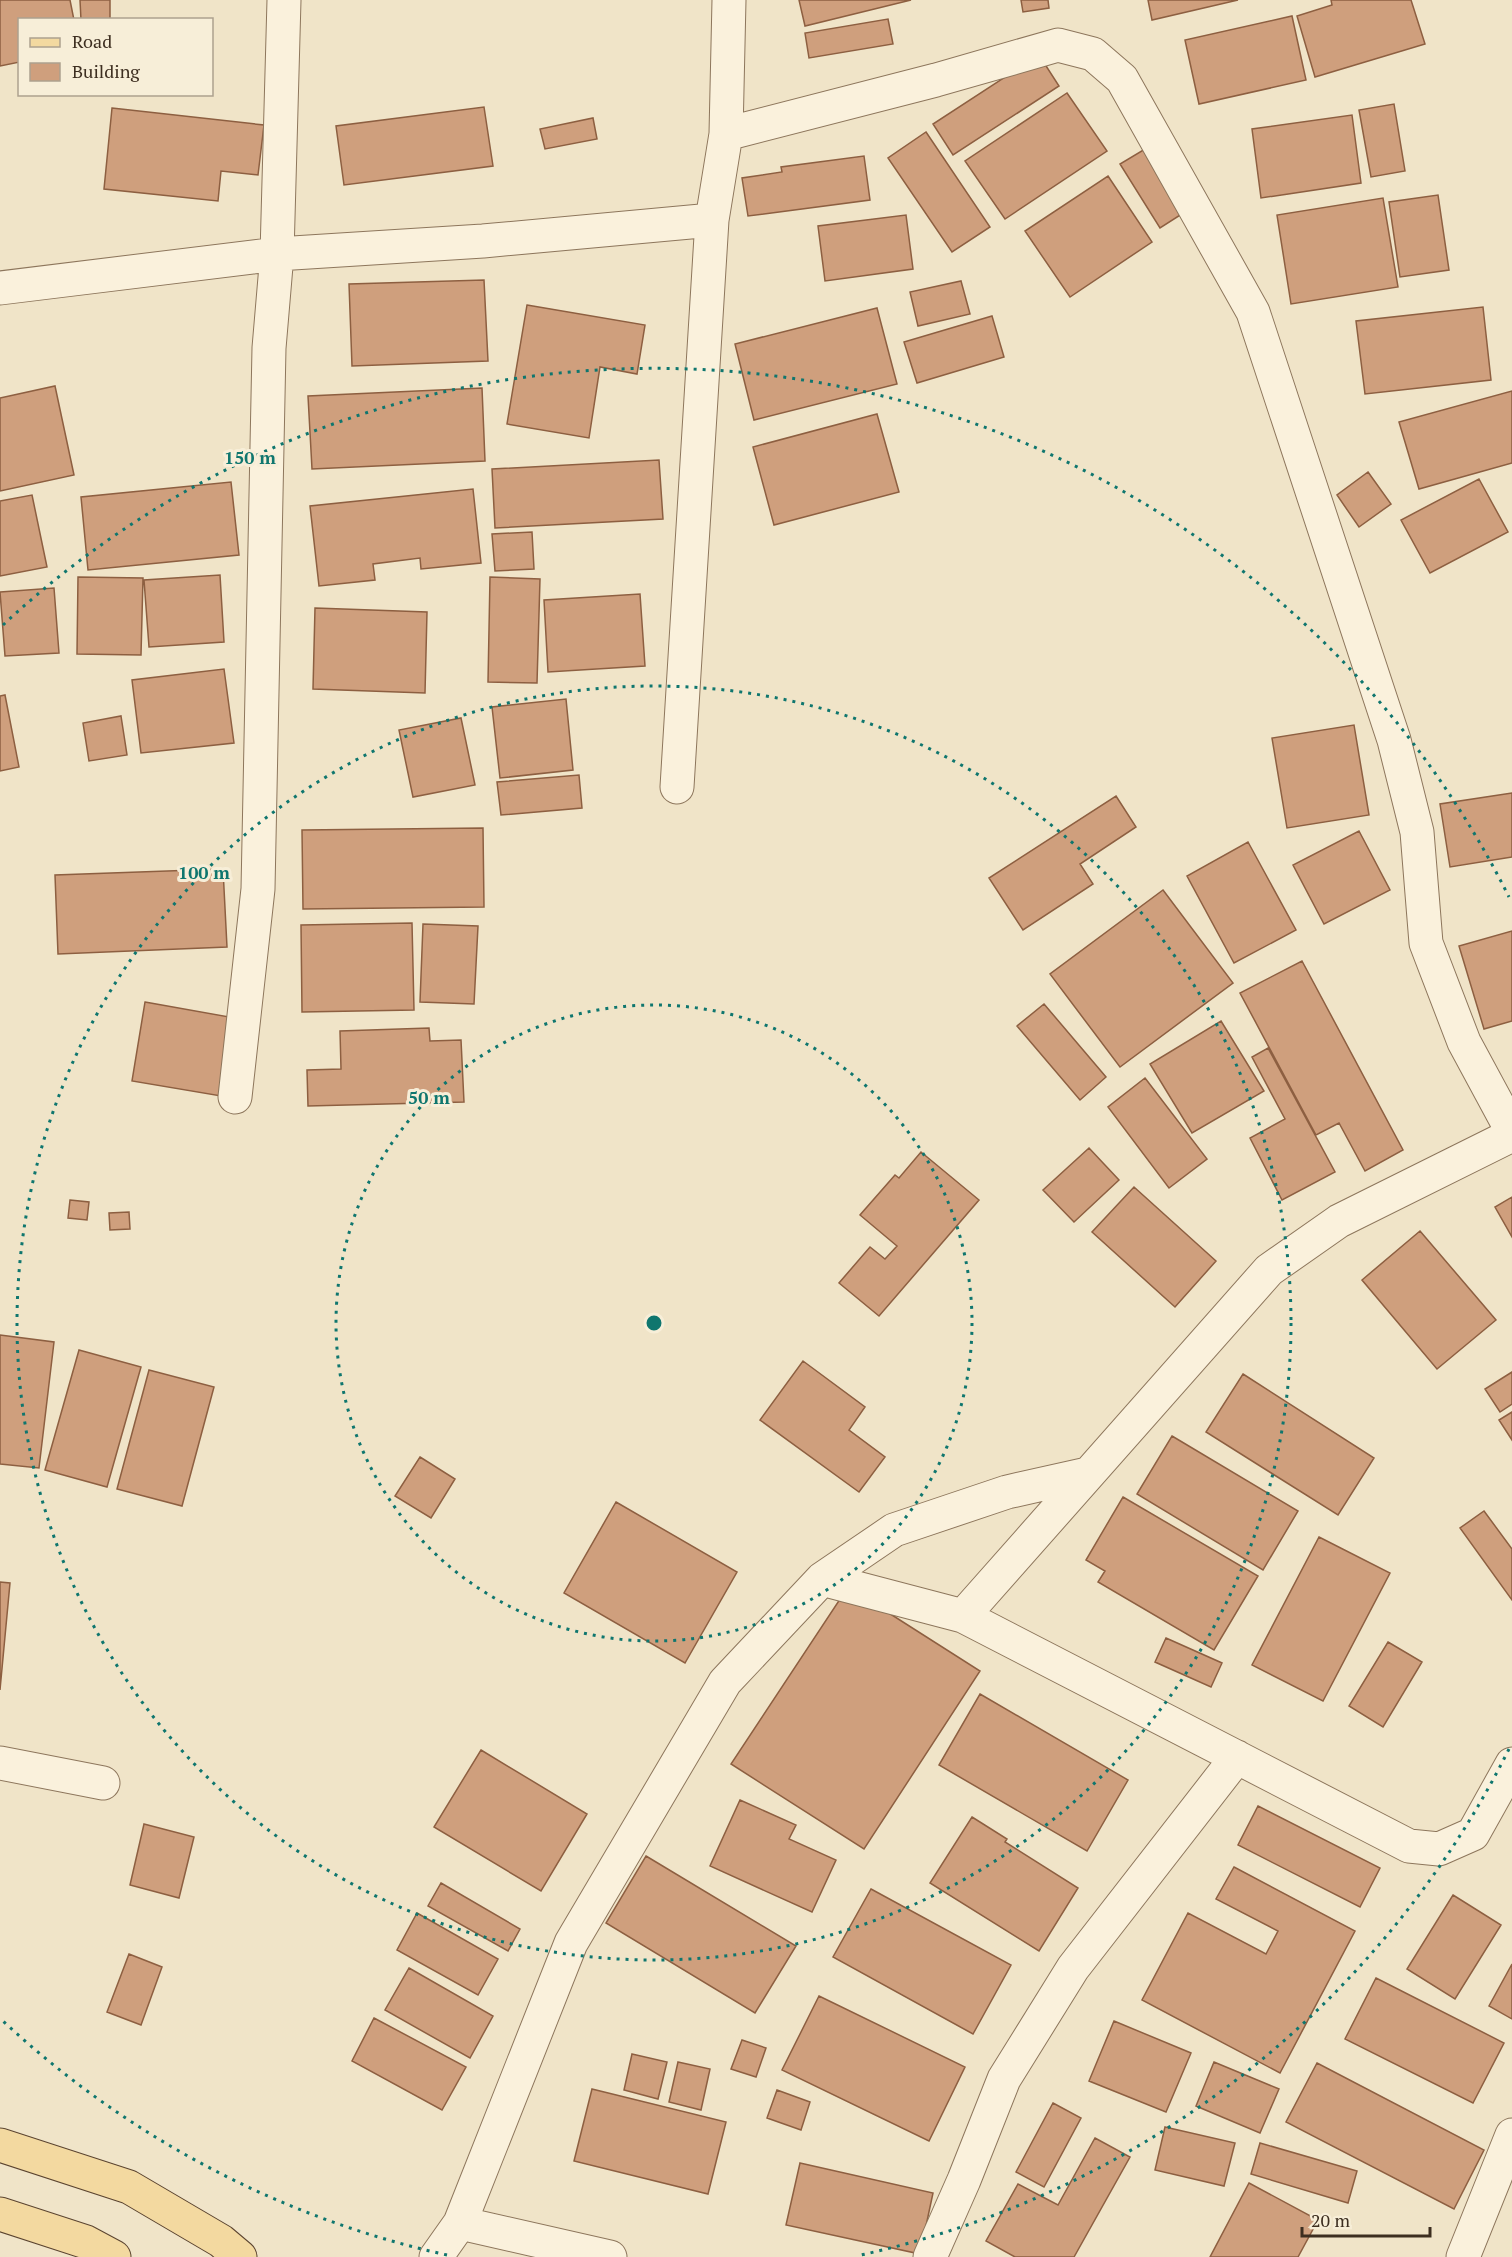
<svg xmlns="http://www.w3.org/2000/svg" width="1512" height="2257" font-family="'PT Serif',serif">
<rect width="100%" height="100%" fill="#f0e4c8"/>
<!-- building -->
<path fill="#cf9f7d" stroke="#8d5f41" stroke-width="1.5" d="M0,0H70L74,20H20V62L0,66Z
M80,0H110V20H81Z
M799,0H911L805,26Z
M1021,0H1048L1049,8L1023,12Z
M1148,0H1238L1152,20Z
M1331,0H1411L1425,44L1315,77L1297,16L1332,5Z
M1292,16L1306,80L1199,104L1185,40Z
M888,19L893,44L809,58L805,33Z
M1039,55L1059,86L953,155L933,124Z
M1067,93L1107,151L1005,219L965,161Z
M1394,104L1405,171L1371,177L1359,110Z
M484,107L493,166L344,185L336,126Z
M112,108L264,125L258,175L221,171L218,201L104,189Z
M1352,115L1361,183L1261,198L1252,129Z
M593,118L597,139L545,149L540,129Z
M926,132L990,227L952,252L888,158Z
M1145,149L1185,212L1160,228L1120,164Z
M864,156L870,200L748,216L742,178L782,172L781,167Z
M1108,176L1152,242L1070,297L1025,231Z
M1438,195L1449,270L1400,277L1389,202Z
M1383,198L1398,287L1291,304L1277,215Z
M906,215L913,269L825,281L818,226Z
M484,280L488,361L352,366L349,284Z
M961,281L970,314L918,326L910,292Z
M527,305L645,325L637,374L600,367L589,438L507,424Z
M1483,307L1491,380L1365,394L1356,321Z
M877,308L897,384L754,420L735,344Z
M992,316L1004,357L917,383L904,342Z
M55,386L74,475L0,491V398Z
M482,388L485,461L312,469L308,396Z
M1512,391V463L1419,489L1399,422Z
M877,414L899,492L774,525L753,447Z
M659,460L663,519L495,528L492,469Z
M1368,472L1391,504L1359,527L1337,495Z
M1479,479L1508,532L1430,573L1401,520Z
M231,482L239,555L88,570L81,497Z
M473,489L481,563L421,569L420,558L373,564L375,580L319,586L310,506Z
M32,495L47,567L0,576V501Z
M532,532L534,569L495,571L492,534Z
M220,575L224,642L149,647L144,580Z
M78,577L143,578L141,655L77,654Z
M490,577L540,579L537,683L488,682Z
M54,588L59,653L5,656L0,592Z
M640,594L645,666L548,672L544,600Z
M315,608L427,612L425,693L313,689Z
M224,669L234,743L141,753L132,680Z
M5,695L19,767L0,771V696Z
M566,699L573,770L500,778L492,707Z
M121,716L127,755L89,761L83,723Z
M461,718L475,785L413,797L399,730Z
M1354,725L1369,815L1287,828L1272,738Z
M579,775L582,808L501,815L497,782Z
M1512,793V857L1450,867L1440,804Z
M1116,796L1136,827L1080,864L1093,884L1023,930L989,878Z
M483,828L484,907L303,909L302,830Z
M1359,831L1390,890L1324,924L1293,865Z
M1248,842L1296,930L1234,963L1187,876Z
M223,869L227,947L58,954L55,875Z
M1163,890L1233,983L1120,1067L1050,974Z
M412,923L414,1010L302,1012L301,925Z
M423,924L478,926L474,1004L420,1002Z
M1512,931V1021L1484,1029L1459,946Z
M1302,961L1403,1150L1365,1171L1339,1123L1316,1135L1240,993Z
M145,1002L235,1018L221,1096L132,1081Z
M1044,1004L1106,1077L1080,1100L1017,1026Z
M1221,1021L1264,1091L1192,1133L1150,1064Z
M429,1028L430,1041L461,1040L464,1102L308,1106L307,1070L341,1069L340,1031Z
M1268,1048L1335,1172L1282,1200L1250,1138L1285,1119L1252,1057Z
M1145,1078L1207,1159L1169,1188L1108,1107Z
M1089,1148L1119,1180L1074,1222L1043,1190Z
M921,1152L979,1200L879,1316L839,1283L870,1247L885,1259L897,1246L860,1215L895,1175L899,1178Z
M1134,1187L1216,1261L1175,1307L1092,1232Z
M1512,1197V1237L1495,1207Z
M70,1200L89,1202L87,1220L68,1218Z
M129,1212L130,1229L110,1230L109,1213Z
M1420,1231L1496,1320L1437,1369L1362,1280Z
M0,1335L54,1342L39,1468L0,1464Z
M79,1350L141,1367L107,1487L45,1470Z
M803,1361L865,1407L849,1430L885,1457L859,1492L760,1420Z
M149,1370L214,1387L182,1506L117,1489Z
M1512,1372V1404L1500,1412L1485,1389Z
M1243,1374L1374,1458L1338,1515L1206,1432Z
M1512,1412V1440L1499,1420Z
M1172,1436L1298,1511L1263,1570L1137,1494Z
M420,1457L455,1479L431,1518L395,1496Z
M1123,1497L1258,1576L1214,1650L1098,1582L1105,1571L1086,1560Z
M616,1502L737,1572L685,1663L564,1593Z
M1484,1511L1512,1549V1600L1460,1528Z
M1319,1537L1390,1573L1323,1701L1252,1665Z
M0,1582L10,1583L0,1690Z
M848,1587L980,1671L864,1849L731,1764Z
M1166,1638L1222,1663L1211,1687L1155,1662Z
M1388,1642L1422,1662L1383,1727L1349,1706Z
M980,1694L1128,1780L1087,1851L939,1765Z
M481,1750L587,1814L541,1891L434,1827Z
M740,1800L796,1825L789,1839L836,1860L812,1912L710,1866Z
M1258,1806L1380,1868L1360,1907L1238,1845Z
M972,1817L1007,1839L1005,1842L1078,1888L1039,1951L930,1883Z
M144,1824L194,1837L179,1898L130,1885Z
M646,1856L796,1946L755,2013L606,1923Z
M1234,1867L1355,1931L1280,2073L1142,2000L1188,1913L1266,1954L1278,1931L1216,1899Z
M441,1883L520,1929L508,1951L428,1906Z
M871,1889L1011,1965L973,2034L833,1957Z
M1453,1895L1501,1925L1455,1999L1407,1969Z
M417,1913L498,1959L478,1995L397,1950Z
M129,1954L162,1967L141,2025L107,2012Z
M1512,1964V2019L1489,2006Z
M409,1968L493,2016L470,2058L385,2010Z
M1376,1978L1504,2043L1473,2103L1345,2039Z
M819,1996L965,2067L929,2141L782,2070Z
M374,2018L466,2067L442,2110L352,2061Z
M1114,2021L1191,2053L1166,2112L1089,2081Z
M742,2040L766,2048L756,2077L731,2069Z
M632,2054L667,2062L658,2099L624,2090Z
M678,2062L710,2069L701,2110L669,2102Z
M1214,2062L1279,2089L1260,2133L1196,2106Z
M1317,2063L1484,2150L1454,2209L1286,2122Z
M592,2089L726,2122L708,2194L574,2161Z
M777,2090L810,2102L801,2130L767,2118Z
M1053,2103L1081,2118L1044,2187L1016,2172Z
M1165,2127L1235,2143L1224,2186L1155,2170Z
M1095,2138L1130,2157L1074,2257H1015L986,2241L1018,2184L1058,2205Z
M1260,2143L1357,2171L1348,2203L1251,2174Z
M800,2163L933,2193L920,2254L786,2225Z
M1249,2183L1318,2220L1298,2257H1210Z"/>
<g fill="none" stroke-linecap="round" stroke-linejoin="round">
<!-- minor casing -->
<g stroke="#8d765c" stroke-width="35">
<path id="minor" d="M726,134L936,80L1058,45L1093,54L1122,79L1253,312L1394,740L1417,832L1426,943L1464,1042L1512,1131
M0,288L277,254L483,241L712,220
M677,787L712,220L726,134L729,0
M235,1097L258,889L269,348L277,254L284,0
M822,1579L963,1616L1409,1846L1439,1849L1473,1834L1512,1764
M963,1616L1269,1270L1339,1221L1512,1135
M0,1763L103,1783
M460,2223L610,2257
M436,2257L460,2223L571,1943L725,1682L822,1579L894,1530L1007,1492L1087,1474
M930,2257L964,2180L1004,2079L1073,1968L1237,1757
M1463,2257L1512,2135"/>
</g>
<!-- primary casing -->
<g stroke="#5b4430" stroke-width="35">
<path id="primary" d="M0,2145L129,2187L221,2241L240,2257
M0,2214L86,2242L114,2257"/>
</g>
<!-- minor -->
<use href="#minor" stroke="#faf1dc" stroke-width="33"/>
<!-- primary -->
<use href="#primary" stroke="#f3d9a0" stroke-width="33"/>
</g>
<!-- distance rings -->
<g fill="none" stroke="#0f766e" stroke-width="3" stroke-dasharray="3 6">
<circle cx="654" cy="1323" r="318"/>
<circle cx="654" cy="1323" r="637"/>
<path d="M1509 1749A955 955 0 0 1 861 2255M447 2255A955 955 0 0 1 3 2021M3 625A955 955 0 0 1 1509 897"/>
</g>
<circle cx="654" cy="1323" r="9" fill="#0f766e" stroke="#f7eed8" stroke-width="3"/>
<g font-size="18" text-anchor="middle" font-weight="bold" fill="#0f766e" stroke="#f7eed8" stroke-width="6" stroke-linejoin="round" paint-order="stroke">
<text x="250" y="464">150 m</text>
<text x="204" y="879">100 m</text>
<text x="429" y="1104">50 m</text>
</g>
<!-- legend -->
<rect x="18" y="18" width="195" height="78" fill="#f7eed8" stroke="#ada18e" stroke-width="1.5"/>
<rect x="30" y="38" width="30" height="9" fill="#f3d9a0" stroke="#ada18e" stroke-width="1.5"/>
<text x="72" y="48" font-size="18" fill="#3d2e20">Road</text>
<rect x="30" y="63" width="30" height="18" fill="#cf9f7d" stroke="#ada18e" stroke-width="1.5"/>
<text x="72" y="78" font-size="18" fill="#3d2e20">Building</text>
<!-- scale -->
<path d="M1302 2227v9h128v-9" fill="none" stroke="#3d2e20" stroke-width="3"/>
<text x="1311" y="2227" font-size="18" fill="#3d2e20" stroke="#f7eed8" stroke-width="4.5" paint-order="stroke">20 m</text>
</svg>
